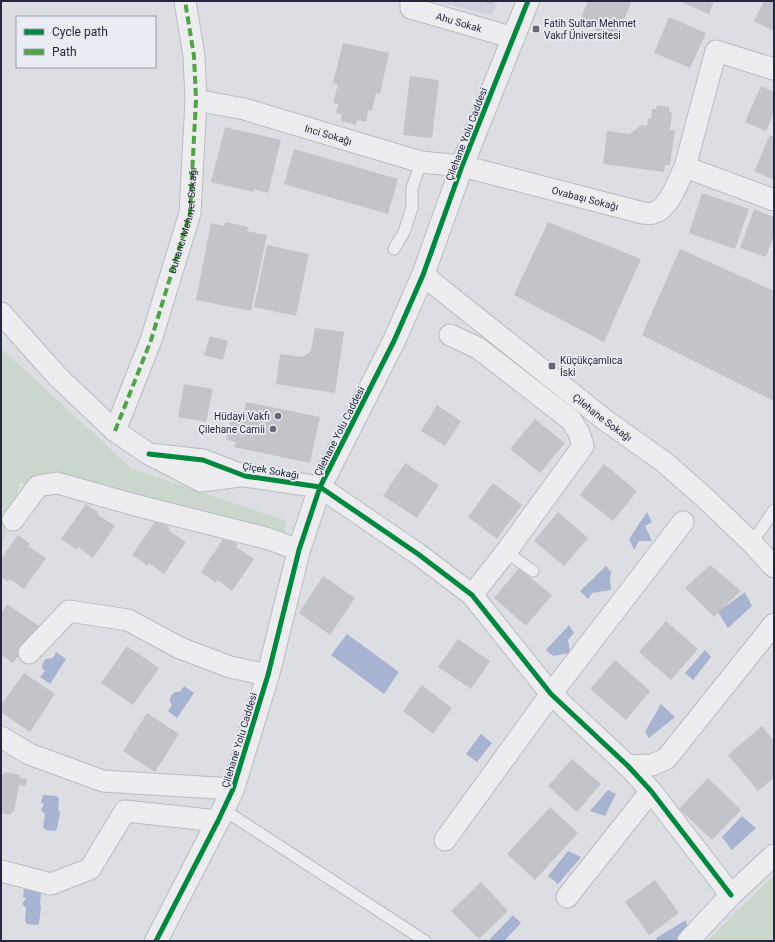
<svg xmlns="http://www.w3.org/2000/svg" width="775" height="942" font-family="Roboto,sans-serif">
<rect width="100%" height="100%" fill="#dddee3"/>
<!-- built -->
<path fill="#ced1db" d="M433,1H498L492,15Z"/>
<!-- green -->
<path fill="#cbd7cd" d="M1,348L131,468L287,521L280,550L79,497L20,483L1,550Z
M774,875V941H707Z"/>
<!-- water -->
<path fill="#a8b3d2" d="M647,512L652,522L645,526L652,541H639L634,550L629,539Z
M606,566L611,572L610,580L611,590L592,593L588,599L580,591Z
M745,592L752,606L728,628L718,612Z
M569,625L574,633L568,640L570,653L553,656L546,650Z
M347,634L399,672L384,694L331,655Z
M705,650L711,657L693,680L685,673Z
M56,652L66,659L50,684L40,677L45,671L42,668L43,663L46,659L53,658Z
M184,686L194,693L177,718L168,711L172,705L170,702C170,696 173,691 180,692Z
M661,704L675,717L649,738L645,732Z
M481,734L492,743L477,762L466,754Z
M608,790L616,794L605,816L590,811Z
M43,795L57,796L59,799L58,810L60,812L57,829L55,831L46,830L43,827L45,814L41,810L44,804L41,803Z
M742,816L756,828L732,850L722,837Z
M568,851L581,857L558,884L548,876Z
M24,889L38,891L41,893L40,904L41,906L39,924L37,925L27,924L25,921L26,908L22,904L26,898L23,897Z
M513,915L521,923L504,941H494L490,939Z
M686,920L688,932L677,941H658L656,938Z"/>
<!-- building -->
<path fill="#c3c4ca" d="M483,1H493L491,5Z
M588,1H626L631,3L616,39L579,23Z
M679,1H714L709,14Z
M764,1L774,2V31L754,21Z
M669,17L706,33L690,68L654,53Z
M343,43L389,53L380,94L376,93L372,111L368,110L366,122L357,120L356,125L341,121L342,114L336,113L338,104L333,103L338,84L333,83Z
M410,76L439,80L432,138L403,135Z
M761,86L774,92V113L766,131L745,122Z
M657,105L669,107V112H672L670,130H675L670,165H665L664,172L603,164L607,131L630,134L641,125L647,126L648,119H651L652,109H656Z
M225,127L281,140L268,193L254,189V192L211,182Z
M770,135L774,137V180L754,171Z
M294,149L398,179L388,214L284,184Z
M702,193L749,209L735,249L689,233Z
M754,209L774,217V235L766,257L740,248Z
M225,222L248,227L247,231L267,235L251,311L196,300L211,223L224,226Z
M548,222L641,259L604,342L514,295Z
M267,245L309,254L296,316L254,307Z
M680,249L774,291V401L642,335Z
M315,328L344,332L335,393L276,384L280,354L303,357L311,351Z
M210,336L228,341L223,360L204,355Z
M184,384L213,389L206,422L178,417Z
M246,402L320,417L310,463L234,447L236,442L226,440L233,411L244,413Z
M437,405L461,421L445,446L421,431Z
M535,419L565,443L540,473L510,449Z
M405,463L439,485L417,518L383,496Z
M604,464L637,491L613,521L580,495Z
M493,483L522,505L497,539L468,517Z
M86,504L98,512L97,514L115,526L93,558L78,547L77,550L61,539Z
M558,512L588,538L564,566L534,541Z
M157,519L170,528L168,530L186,542L164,574L149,563L148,566L132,555Z
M18,535L30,544L28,546L46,558L24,589L10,579L8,582L1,577V559Z
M225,536L238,545L236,547L254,559L232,591L217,580L216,583L201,572Z
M710,565L741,591L714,617L685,588Z
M519,568L552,595L526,626L494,598Z
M323,576L355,598L330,635L299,613Z
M7,604L39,626L13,663L1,655V613Z
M666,621L698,649L671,680L639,652Z
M458,639L490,661L471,689L438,667Z
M127,646L159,668L133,705L101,683Z
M615,660L650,691L626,720L590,689Z
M24,673L55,694L30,732L1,712V705Z
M422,685L452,708L433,734L403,711Z
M147,713L179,734L155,772L123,751Z
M762,726L774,741V778L758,791L728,755Z
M572,759L601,784L577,812L548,786Z
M4,772L20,775V778L27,779L26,786L19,785L14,812L12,811L11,815L1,813V774L4,775Z
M708,778L741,810L712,840L679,809Z
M550,807L578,833L535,880L507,854Z
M655,880L679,913L649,935L625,902Z
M481,882L508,911L479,939L451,911Z"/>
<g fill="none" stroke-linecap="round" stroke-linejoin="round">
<!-- service casing -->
<g stroke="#bbbcc1" stroke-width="13">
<path id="service" d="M394,249L404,232L412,208V188L421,162
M752,543L774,510
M506,552L533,571
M224,810L425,941"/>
</g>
<!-- minor casing -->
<g stroke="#bbbcc1" stroke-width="23">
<g id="minor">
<path id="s1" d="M411,1V8L514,38"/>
<path id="s2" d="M196,100L244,109L421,162L462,166L643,213C646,213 650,214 653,213C669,210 678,181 685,167L774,200"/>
<path d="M685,167L716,51L774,69"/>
<path id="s3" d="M423,275L605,420L664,462L704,497L752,543L774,567"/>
<path d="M1,313L58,377L115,431L149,454L201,481L240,476"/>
<path d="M450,335L478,348L571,420L579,433L583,446L506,552L472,595"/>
<path d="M115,431L151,340L190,213L196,100L194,56L185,1"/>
<path d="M149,454L203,460L245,476L320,487L418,554L472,595L551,694L628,766L651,791L731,895"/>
<path d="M13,520L38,486L57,483L135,505L269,539L299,550"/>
<path d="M29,653L69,611L128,620L180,648L230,667L268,675"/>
<path d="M1,737L29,754L103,781L233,789"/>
<path d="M628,766L652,765L666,759L774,624"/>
<path d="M445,840L551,694L683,522"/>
<path d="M1,871L51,884L90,869L125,811L218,821"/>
<path d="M567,897L651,791"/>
<path d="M688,941L731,895L774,855"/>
</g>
</g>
<!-- tertiary casing -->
<g stroke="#bbbcc1" stroke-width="24">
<path id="tertiary" d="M156,941L218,821L233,789L268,675L299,550L320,487L394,341L423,275L462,166L528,1"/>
</g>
<!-- service -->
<use href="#service" stroke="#ededf0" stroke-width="11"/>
<!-- minor -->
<use href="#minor" stroke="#ededf0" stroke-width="21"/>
<!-- tertiary -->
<use href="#tertiary" stroke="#ededf0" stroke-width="22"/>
<!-- quiet -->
<path stroke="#50a346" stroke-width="4" stroke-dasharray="8 4" stroke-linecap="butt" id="s4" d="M115,431L151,340L190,213L196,100L194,56L185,1"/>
<!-- cycleway casing -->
<g stroke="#eaecf4" stroke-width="8">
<path id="cycleway" d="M149,454L203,460L245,476L320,487L418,554L472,595L551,694L628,766L651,791L731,895
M156,941L218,821L233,789L268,675L299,550L320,487L394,341L423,275L462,166L528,1"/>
</g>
<!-- cycleway -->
<use href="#cycleway" stroke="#00873e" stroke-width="5"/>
</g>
<!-- markers -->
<g fill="#656777" stroke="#eaecf4" stroke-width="1.5">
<rect x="532" y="25" width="8" height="8" rx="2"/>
<rect x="548" y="362" width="8" height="8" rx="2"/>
<circle cx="278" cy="416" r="4"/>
<circle cx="273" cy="429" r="4"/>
</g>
<g text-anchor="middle" stroke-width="3.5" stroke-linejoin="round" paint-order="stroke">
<!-- street labels -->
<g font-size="10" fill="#24273d" stroke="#eaecf4">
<text dy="4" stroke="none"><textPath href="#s1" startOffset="57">Ahu Sokak</textPath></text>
<text transform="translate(466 134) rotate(-69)" y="4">Çilehane Yolu Caddesi</text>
<text dy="4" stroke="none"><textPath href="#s2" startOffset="137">Inci Sokağı</textPath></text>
<text dy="4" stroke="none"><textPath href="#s2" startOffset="402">Ovabaşı Sokağı</textPath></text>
<text dy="4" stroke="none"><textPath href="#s4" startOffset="222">Duhancı Mehmet Sokağı</textPath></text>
<text dy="4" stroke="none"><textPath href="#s3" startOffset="229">Çilehane Sokağı</textPath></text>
<text transform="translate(339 431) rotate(-63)" y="4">Çilehane Yolu Caddesi</text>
<text transform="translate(271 470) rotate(10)" y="4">Çiçek Sokağı</text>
<text transform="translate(239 740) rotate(-73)" y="4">Çilehane Yolu Caddesi</text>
</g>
<!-- poi labels -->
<g font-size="10" fill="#24273d" stroke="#eaecf4" text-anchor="start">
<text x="544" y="27">Fatih Sultan Mehmet<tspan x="544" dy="12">Vakıf Üniversitesi</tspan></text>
<text x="560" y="364">Küçükçamlıca<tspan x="560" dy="12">İski</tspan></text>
<text x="270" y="420" text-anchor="end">Hüdayi Vakfı</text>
<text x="265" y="433" text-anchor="end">Çilehane Camii</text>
</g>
</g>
<!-- border -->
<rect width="775" height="942" fill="none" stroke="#24273d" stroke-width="4"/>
<!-- legend -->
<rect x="16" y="16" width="140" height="52" fill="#eaecf4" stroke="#9b9dab"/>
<rect x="24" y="29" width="20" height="6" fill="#00873e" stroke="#9b9dab"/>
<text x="52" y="36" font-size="12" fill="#24273d">Cycle path</text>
<rect x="24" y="49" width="20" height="6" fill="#50a346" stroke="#9b9dab"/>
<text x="52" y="56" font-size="12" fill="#24273d">Path</text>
</svg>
